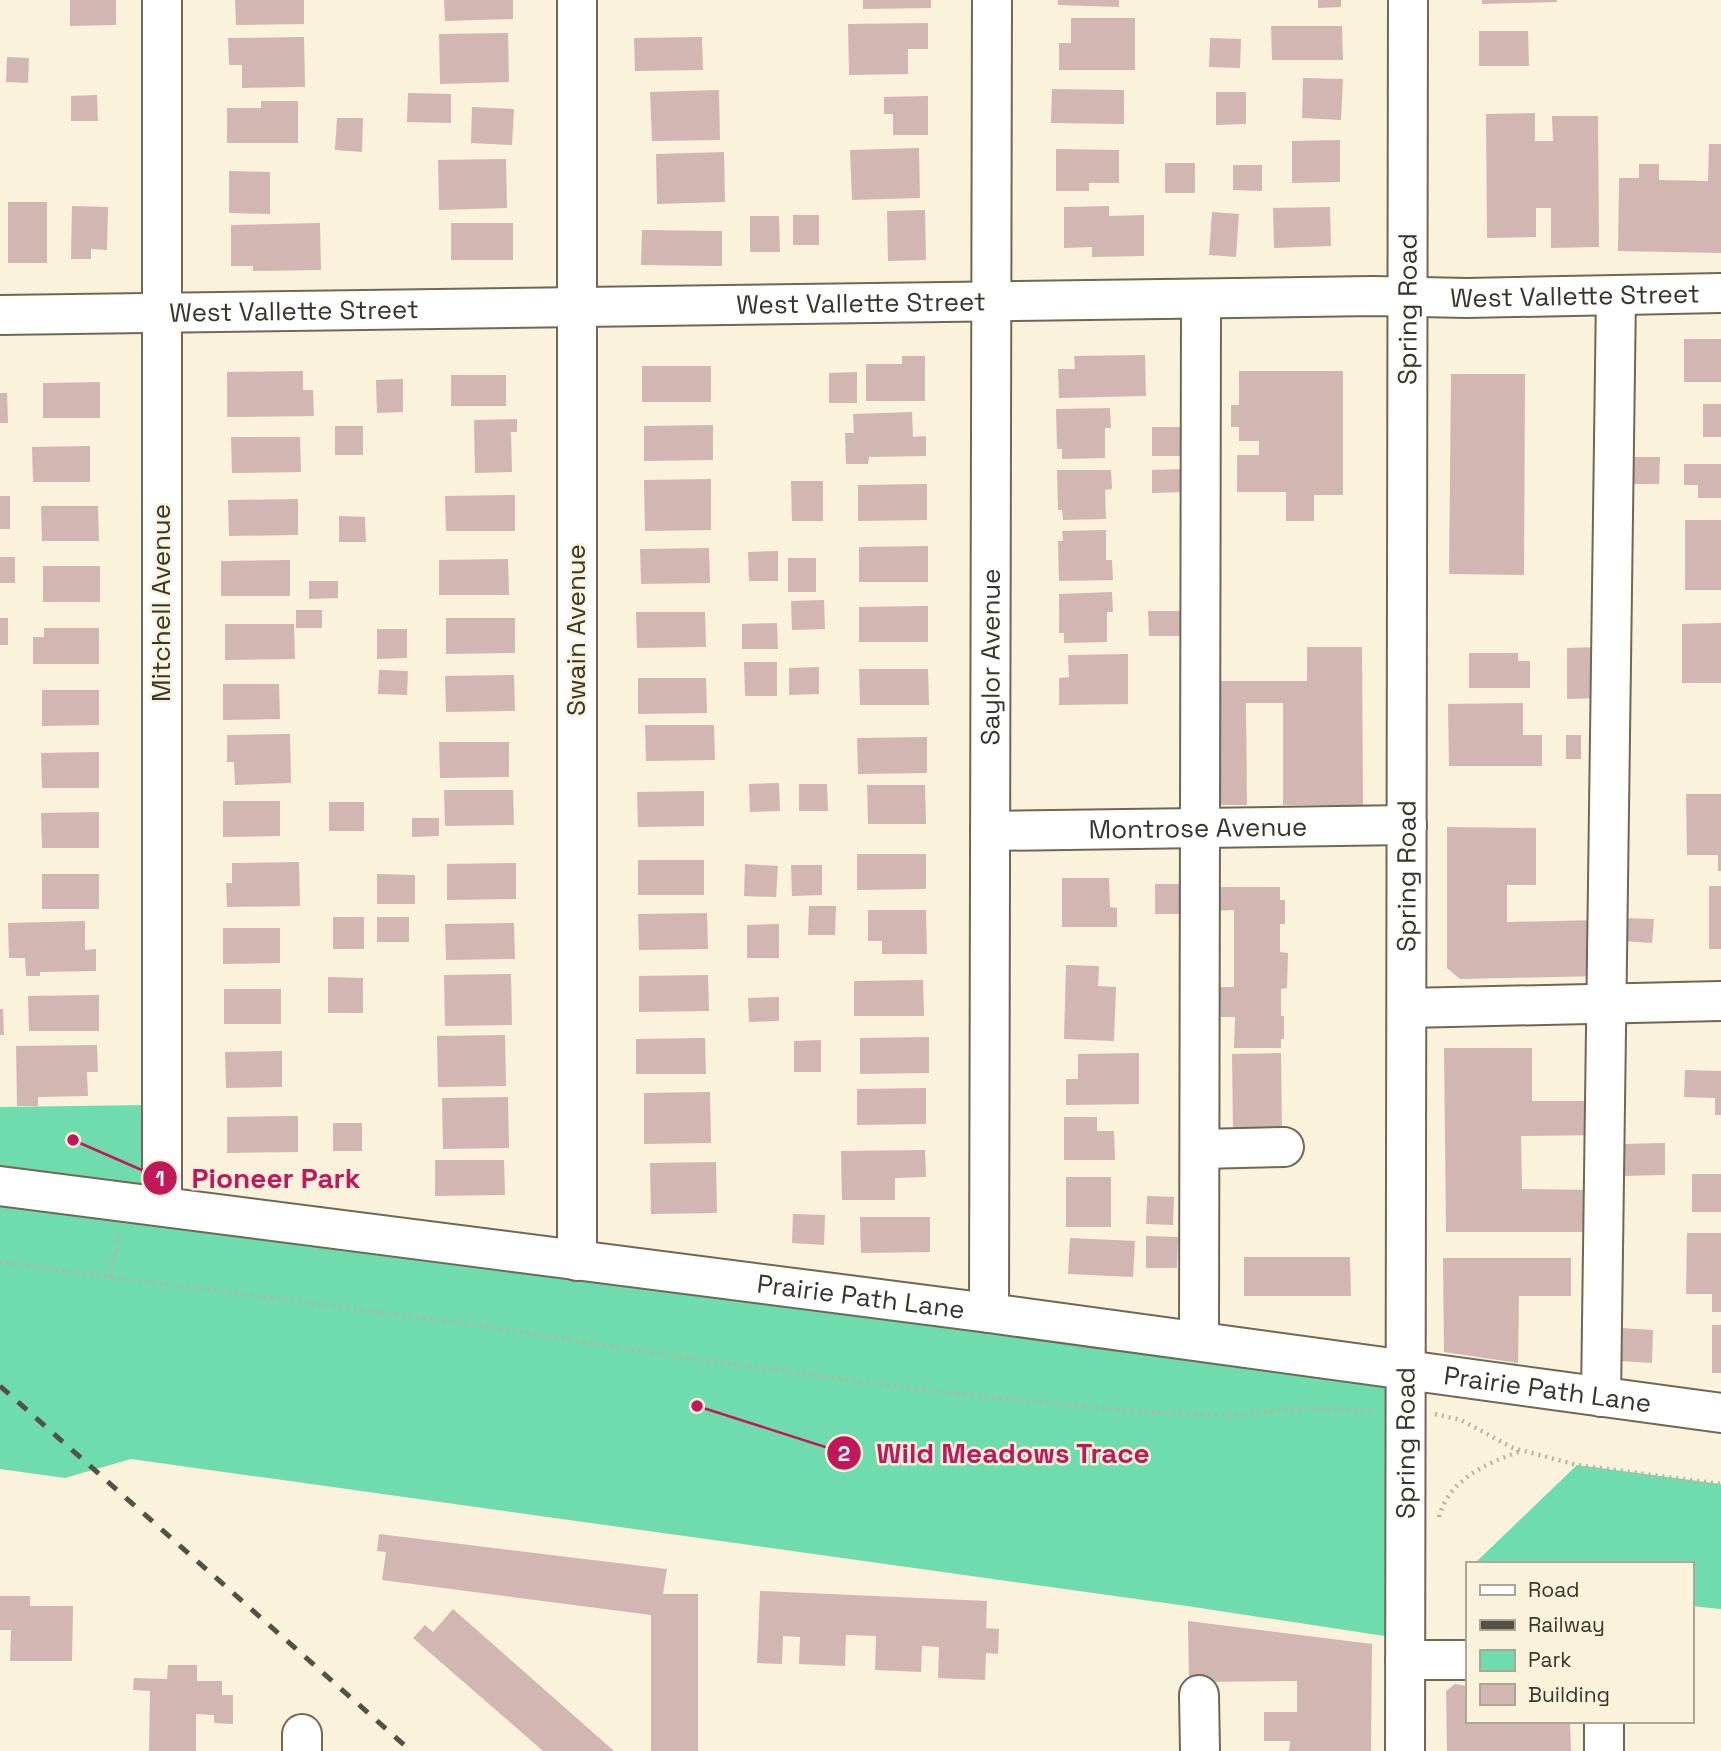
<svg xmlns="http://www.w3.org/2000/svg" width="1721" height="1751" font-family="'Space Grotesk',sans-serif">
<rect width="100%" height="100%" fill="#faf2db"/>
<!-- green -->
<path fill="#6fdcae" d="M147,1105L144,1183L131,1189L0,1174V1107Z
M0,1183L1395,1353L1391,1637L1187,1606L131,1459L65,1478L0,1469Z
M1577,1465L1721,1484V1609L1691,1606V1564H1474Z"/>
<!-- building -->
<path fill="#d1b6b2" d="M70,0H116V25L70,26Z
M235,0H304V24L236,25Z
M444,0H513V19L445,21Z
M863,0H931V8L863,9Z
M1058,0H1119V7L1058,5Z
M1318,0H1341V7L1318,8Z
M1482,0H1557V2L1482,4Z
M1071,18H1135V70H1059V43H1071Z
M928,23V49H908V74L849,75L848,24Z
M1271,26H1342L1343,60H1272Z
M1479,31H1528L1529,66H1479Z
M508,33L509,82L440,84L439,34Z
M304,37L305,87L242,88V65H229L228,38Z
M702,37L703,70L635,71L634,38Z
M1210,38L1241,39L1240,68L1209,67Z
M7,57L29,58L28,83L6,82Z
M1303,78L1343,79L1341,120L1302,118Z
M1052,89L1124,90V124L1051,123Z
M719,90L720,140L652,141L650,92Z
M1216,92H1246V124L1216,125Z
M408,93L451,94V123L407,122Z
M97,95L98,121H71V96Z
M928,96V135H893V114H884V97Z
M261,101H298V143H227V108H261Z
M472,107L514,109L512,145L471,143Z
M1535,113V141H1553L1552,116H1598L1599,247L1551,248V208H1536V237L1487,238L1486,114Z
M337,118H363L362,152L335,150Z
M1340,140V182L1292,183V141Z
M1709,144H1721V253L1618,251L1619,178H1639V164H1659V180L1708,181Z
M919,148L920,198L852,200L850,150Z
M1056,149L1119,150V183H1089V191H1056Z
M724,152L725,202L657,204L656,154Z
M506,159L507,208L439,210L438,160Z
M1165,163H1195V193H1165Z
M1233,165H1262V191L1233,190Z
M229,171L270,172V214L229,213Z
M8,202H47V263H8Z
M72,206L108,207L107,250L91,249V259H71Z
M1109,206V216L1144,215V256L1092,257V247L1064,248V207Z
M1330,207L1331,246L1274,248L1273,208Z
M925,210L926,260L888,261L887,211Z
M1212,212L1239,214L1236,257L1209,255Z
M793,215H819V245H793Z
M750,216H779L780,252H750Z
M320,223L321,270L253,271V266H231V225Z
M451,223H513V260H451Z
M642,230L722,231V266L641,265Z
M1684,339H1721V382H1684Z
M1145,355L1146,396L1059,398L1058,369H1075L1074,356Z
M902,356H925V401H866V364H902Z
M642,366H711V402H642Z
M303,371V390H313L314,416L227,417V372Z
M1239,371H1343V495H1314V521H1286V492H1237V455H1259V441H1239V427H1231V405H1239Z
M857,372V403H829V373Z
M1451,374H1525L1524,575L1449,574Z
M451,375H506V406H451Z
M403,379V412L377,413L376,380Z
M100,382V418H43V383Z
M0,393H7L8,423H0Z
M1703,404H1721V437H1703Z
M1110,408L1111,428H1105V458L1062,459V449H1057L1056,409Z
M912,412L913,437L926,436V456L869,457L868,464H846L845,433H854L853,414Z
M517,419V432H511L512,472L475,473L474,420Z
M713,425V460L644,461V426Z
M335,426H363V455H335Z
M1152,427H1181V456H1152Z
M231,437H300L301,472L232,473Z
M90,446V482H33L32,447Z
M1632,457H1660L1659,484H1632Z
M1684,464H1721V498H1698V485H1684Z
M1183,469L1184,492L1152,493V470Z
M1057,470H1111L1112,489L1105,490L1106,519L1063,520L1062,510H1058Z
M711,479V530L645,531L644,480Z
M791,481H823V521H792Z
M927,484V520L858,521V485Z
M515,495V531H446L445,496Z
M0,496H10V529H0Z
M298,499V535L229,536L228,500Z
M41,506H98L99,541H42Z
M339,516L365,517L366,542H339Z
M1685,520H1721V590H1685Z
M1106,530V560H1112L1113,580L1059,581L1058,541H1063L1062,531Z
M928,546V582H859V547Z
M709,548L710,583L641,584L640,549Z
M778,551V581H749L748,552Z
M0,557H15V583H0Z
M788,558H816V592H788Z
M508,559L509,595H439V560Z
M290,560V596H221V561Z
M43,566H100V602H43Z
M309,581H338V598L309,599Z
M1112,592L1113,612H1107V642L1064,643V633H1059V594Z
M824,600L825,629L792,630L791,601Z
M928,606V642H859V607Z
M296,610H322V628H296Z
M1148,611H1180V636H1149Z
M636,612H705L706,647L637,648Z
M0,618H8V645H0Z
M446,618H515V653L446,654Z
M777,623L778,649H742V624Z
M1721,623V683H1682V624Z
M225,624H294L295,659L225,660Z
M44,628H99V664H33V637H44Z
M377,629H407V658L377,659Z
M1307,647H1362L1363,805H1283V703H1246L1247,805H1207V681H1307Z
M1601,647V698L1567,699V648Z
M1469,653H1518V661H1530V688H1469Z
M1128,654V704L1059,705V678L1069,677L1068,655Z
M744,662H777V696H745Z
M819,667V694L789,695V668Z
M859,669H928L929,705H860Z
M379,670L408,671L407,695L378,694Z
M514,675L515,711L446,712L445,676Z
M638,678H706L707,713L638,714Z
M223,684H279L280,719L223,720Z
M42,690H99V725L42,726Z
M1523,703V735H1542V766H1449L1448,704Z
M645,725H714L715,760L646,761Z
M290,734L291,783L235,785L234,762H227V735Z
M1566,735H1581V759H1566Z
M927,737V773L858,774L857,738Z
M439,742H509V777L440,778Z
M99,752V788H42L41,753Z
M779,783L780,811L750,812L749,784Z
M799,784H827L828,811H799Z
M867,785H925L926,824H868Z
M444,790H513L514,825L445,826Z
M704,791V826L638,827L637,792Z
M1686,794H1721V871H1718V855H1687Z
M223,801H280V836L223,837Z
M329,802H364V831H329Z
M99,812V848H42L41,813Z
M412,818H439V836L412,837Z
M1447,827L1536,828V885H1507V922L1600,920L1601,976L1460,979L1447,968Z
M857,854H926V889L857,890Z
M638,860H704V895H638Z
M299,862L300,906L227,907L226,883H232V863Z
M516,863V899L447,900V864Z
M745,864L778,866L776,897L744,896Z
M791,865H822V895L792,896Z
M42,874H99V909H42Z
M377,874L415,875V904H377Z
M1062,878H1109L1110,907L1117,908V927H1062Z
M1155,884H1182V914H1155Z
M1709,886H1721V949H1709Z
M1212,887H1280V900H1285V924H1280V952L1288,953L1287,988L1281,989V1016H1284V1039H1281V1048H1234L1235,1017H1211V987H1234V910L1212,911Z
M809,906H836L835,935H808Z
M868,910H926L927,954H882V941H868Z
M707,913L708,949L639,950L638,914Z
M333,917H364V949H333Z
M377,917H409V942H377Z
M1623,918L1654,919L1652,943L1622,941Z
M85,921V950L96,949V971L40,972V976H26L25,958H9L8,923Z
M514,923L515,959L446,960L445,924Z
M779,924V958H747V925Z
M223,928H280V963L223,964Z
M1066,965L1099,966L1098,986L1116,987L1114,1041L1064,1039Z
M511,974L512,1025L445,1026L444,975Z
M708,975L709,1011L639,1012V976Z
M328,977L363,978V1013H328Z
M923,980L924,1016H854V981Z
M224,989H281V1024H224Z
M99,995V1031H29L28,996Z
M779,997V1021L749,1022L748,998Z
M0,1009H3L4,1035H0Z
M505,1035L506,1086L438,1087L437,1036Z
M929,1037V1073L860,1074V1038Z
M705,1038L706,1074H636V1039Z
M821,1040V1072H794V1041Z
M97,1045L98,1072H87L88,1096L38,1097V1106H17L16,1046Z
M1444,1048H1532V1101H1597L1598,1135L1521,1136L1522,1189L1597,1190V1232H1446Z
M282,1051V1087L226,1088L225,1052Z
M1139,1053V1104L1066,1105V1079H1078V1054Z
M1281,1053L1282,1132H1233L1232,1054Z
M1685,1070L1721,1071V1115H1715V1098L1684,1097Z
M926,1088V1124L857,1125V1089Z
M710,1092L711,1143L644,1144V1093Z
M508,1097L509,1148L443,1149L442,1098Z
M298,1116V1152L227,1153V1117Z
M1064,1117H1097V1131H1114L1115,1160H1064Z
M333,1123H362V1151H333Z
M1665,1143V1175L1621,1176V1144Z
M925,1150L926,1177L895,1178V1200H842L841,1151Z
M435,1160H504L505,1195L435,1196Z
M716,1162L717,1213L651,1214L650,1163Z
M1692,1174H1721V1212H1692Z
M1066,1177H1111V1227H1066Z
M1147,1196L1174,1197L1173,1225L1146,1224Z
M793,1214L825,1215L824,1245L792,1243Z
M860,1217H930V1252L861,1253Z
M1687,1233H1721V1312H1712V1294H1686Z
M1146,1236L1178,1237L1177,1268H1146Z
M1070,1238L1135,1241L1133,1277L1068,1274Z
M1244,1257H1350L1351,1296H1244Z
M1443,1258H1571V1296H1519L1518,1363L1444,1352Z
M1712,1325H1721V1373H1712Z
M1621,1328L1653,1330L1652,1363L1619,1361Z
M379,1534L667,1569L663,1594H698V1751H651V1615L382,1580L386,1552L377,1551Z
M760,1591L987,1601L986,1628L999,1629L998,1654L986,1653L985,1680L938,1678L939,1647L922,1646L921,1672L875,1670L876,1636L846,1635L845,1666L799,1664L800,1637L783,1636L782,1664L757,1663Z
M0,1596H30V1606H73L72,1661H10L11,1630H0Z
M453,1609L614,1751H543L413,1638L425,1625L433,1632Z
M1188,1621L1372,1644L1371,1751H1289L1290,1741H1264V1712H1297V1681L1189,1682Z
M168,1665H197V1681H222V1695H233V1724L214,1723V1715L196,1714V1751H149L150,1691L133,1690L134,1678L167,1679Z
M1455,1684L1467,1686V1721H1570L1571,1751H1447L1446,1691Z"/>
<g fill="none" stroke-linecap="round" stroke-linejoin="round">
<!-- minor casing -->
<g stroke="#6e6854" stroke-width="42">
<g id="minor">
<path d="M162,0V1206"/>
<path id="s1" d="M0,315L1373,296L1467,298L1721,293"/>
<path id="s2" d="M990,831L1407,825"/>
<path d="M1407,1008L1721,1001"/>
<path d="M1200,1149L1284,1147"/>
<path id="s3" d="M0,1186L989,1313L1721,1413"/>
<path d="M577,1261V0"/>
<path id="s4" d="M989,1313L992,0"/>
<path d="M1199,1341L1201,299"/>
<path d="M1601,1397L1616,295"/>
<path d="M1405,1660H1467"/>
<path d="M1199,1695L1200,1751"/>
<path d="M302,1751V1734"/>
<path id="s5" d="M1405,1751L1408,0"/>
<path d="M1604,1751V1721"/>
</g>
</g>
<!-- path -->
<path stroke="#b9b3a0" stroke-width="4.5" stroke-dasharray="2 5" stroke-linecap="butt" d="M0,1262L485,1326L647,1352L913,1389L1142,1412L1231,1415L1306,1408L1375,1411
M110,1277L119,1234
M1435,1414L1461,1420L1513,1448L1577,1465L1721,1484
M1439,1517C1449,1479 1487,1463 1521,1451"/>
<!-- minor -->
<use href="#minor" stroke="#fff" stroke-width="38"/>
<!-- rail -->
<path stroke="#545146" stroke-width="5" stroke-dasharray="12 12" stroke-linecap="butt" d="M0,1386L411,1751"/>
</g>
<g text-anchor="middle" stroke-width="5" stroke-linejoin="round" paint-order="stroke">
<!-- street labels -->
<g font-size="26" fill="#37352c" stroke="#faf2db">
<text dy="9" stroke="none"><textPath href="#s1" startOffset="1575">West Vallette Street</textPath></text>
<text dy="9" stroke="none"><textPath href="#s1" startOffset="861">West Vallette Street</textPath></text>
<text dy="9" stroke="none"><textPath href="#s5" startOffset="1442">Spring Road</textPath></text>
<text dy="9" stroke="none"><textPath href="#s1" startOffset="294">West Vallette Street</textPath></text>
<text transform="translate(161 603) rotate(-90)" y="9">Mitchell Avenue</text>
<text transform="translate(576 630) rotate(-90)" y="9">Swain Avenue</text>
<text dy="9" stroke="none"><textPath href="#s4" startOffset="656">Saylor Avenue</textPath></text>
<text dy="9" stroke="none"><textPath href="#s2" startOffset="208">Montrose Avenue</textPath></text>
<text dy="9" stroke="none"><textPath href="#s5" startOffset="875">Spring Road</textPath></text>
<text dy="9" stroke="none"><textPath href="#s3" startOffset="868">Prairie Path Lane</textPath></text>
<text dy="9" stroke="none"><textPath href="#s3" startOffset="1561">Prairie Path Lane</textPath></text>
<text dy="9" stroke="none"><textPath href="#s5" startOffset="308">Spring Road</textPath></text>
</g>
</g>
<!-- callouts -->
<path fill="none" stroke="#c2185b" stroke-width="2.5" d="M73 1140L160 1178M697 1406L844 1453"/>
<g fill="#c2185b" stroke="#faf2db" stroke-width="2.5">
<circle cx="73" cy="1140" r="7"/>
<circle cx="697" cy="1406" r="7"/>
<circle cx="160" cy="1178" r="18"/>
<circle cx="844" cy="1453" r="18"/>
</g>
<g font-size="21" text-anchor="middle" font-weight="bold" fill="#fff">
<text x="160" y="1186">1</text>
<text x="844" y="1461">2</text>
</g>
<g font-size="28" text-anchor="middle" font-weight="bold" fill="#c2185b" stroke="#faf2db" stroke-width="5" stroke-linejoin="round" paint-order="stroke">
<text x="276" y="1188">Pioneer Park</text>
<text x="1013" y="1463">Wild Meadows Trace</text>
</g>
<!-- legend -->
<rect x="1466" y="1562" width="228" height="161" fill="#faf2db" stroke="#aca695" stroke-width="2"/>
<rect x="1480" y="1585" width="35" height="10" fill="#ffffff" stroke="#aca695" stroke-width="2"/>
<text x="1528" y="1597" font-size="21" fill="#37352c">Road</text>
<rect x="1480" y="1620" width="35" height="10" fill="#545146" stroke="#aca695" stroke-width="2"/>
<text x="1528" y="1632" font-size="21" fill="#37352c">Railway</text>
<rect x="1480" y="1650" width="35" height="21" fill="#6fdcae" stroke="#aca695" stroke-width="2"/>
<text x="1528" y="1667" font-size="21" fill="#37352c">Park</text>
<rect x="1480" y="1684" width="35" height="21" fill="#d1b6b2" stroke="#aca695" stroke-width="2"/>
<text x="1528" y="1702" font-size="21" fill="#37352c">Building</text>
</svg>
